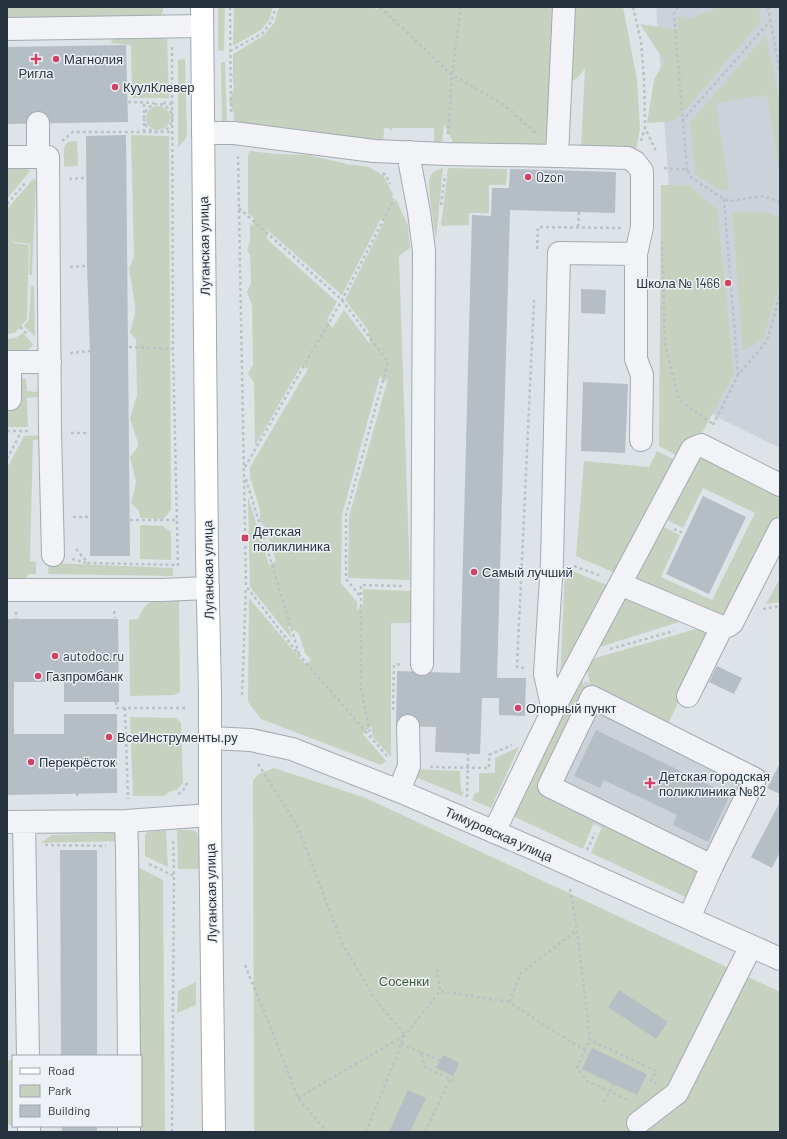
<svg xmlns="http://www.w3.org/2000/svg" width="787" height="1139" font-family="Barlow,sans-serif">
<rect width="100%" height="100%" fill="#dee3e8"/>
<!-- built -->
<path fill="#ccd2da" d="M656,7H778L780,18V448L717,417L684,397Z
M585,681L771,773L716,885L530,793Z"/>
<!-- green -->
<path fill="#c6d2bf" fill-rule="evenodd" d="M7,7H163V11L160,16L7,20Z
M218,7H225L224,51L218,50Z
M234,7H273L269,20L261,30L233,46Z
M279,7H374L377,9L380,7H557L570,18L577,7H623L637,79L640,129L636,150L581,148L585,69L577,78L554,93L549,153L454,147C454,141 446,129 444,124L442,146L434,147V128H393L391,131L388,128H384L383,144L234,124V114L229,101L234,88L233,81L232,75H233V54L264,35L274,23Z
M720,7H759L761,21L685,110L684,109L675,121L647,123L654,80L664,61L640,24L678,30V16L691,18Z
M167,35L169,98H132L131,45L110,43L117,36Z
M766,35L780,103V177L767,95L716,103L729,191H723L695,175L690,122Z
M185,59L187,136L184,141L178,147V60Z
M221,62H225L227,127L222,123Z
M146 118a12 12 0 1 1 24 0a12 12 0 1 1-24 0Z
M131,135L169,136L171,510L163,519L140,518L139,511L131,503L136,482L130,457L138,447V443L130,419L136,398L137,397L136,339L130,333L135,314V305L129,268L134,257Z
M77,141L78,166L64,167V149L65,145L69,142Z
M250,151L276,154L308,155L347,164L369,167L384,176L393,194L392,197L394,202L396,199L408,226L410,248L399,256L410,580L348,578L349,516L388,379L384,382L380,376L342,515L341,583L357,602V610L362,605L363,606V589L411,591L412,623H391V757L373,737L371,726L363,734L386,761L381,765L261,719L248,702L249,598L305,664L311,660L305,653L299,634L288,625L292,639L250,587L248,497L269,565L276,561L266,529L260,521V510L250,477V467L308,369L301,366L255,446L254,382L248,374L253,365L252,305L247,292L251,283L250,254L247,251L250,240V223L253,226L254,218L248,213V154ZM381,219L384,222L345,300L368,330L370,344L344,310L332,328L327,320L337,302L267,239V230L342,295Z
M7,168H26L30,171L7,199Z
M443,168L436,240C434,227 427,187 430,177C432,171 438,170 443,168Z
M448,168L507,169L506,185H489V213H469V225L441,226Z
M34,178L36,182L32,275H29L30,244L15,242L11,239L14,243L29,245L27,319L15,333L7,334V209Z
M661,185H688L717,209L734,373L698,441L680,457L659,446Z
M732,211L769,213L780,218V282L763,339L743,351Z
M31,286H34L35,337L24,326L29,320Z
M23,333L33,344C28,354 18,351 7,351V339L15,338Z
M20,379H26L27,391L38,392V397L27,398L28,427H7V407Z
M44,435V439L33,440L30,561L36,562V574H28L27,578H7V468L24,436Z
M702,450L780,489V519L729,619L625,583L656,523L680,535L661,577L712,600L755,513L703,488L683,528L660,516Z
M657,451L677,461L617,574L576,556L584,461L649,467Z
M140,525L163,526L171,532V560L140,559Z
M49,563L173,568V576L48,574Z
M565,568L612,587L560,682Z
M780,578V602L766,604Z
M625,593L689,619L590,650Z
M163,600L179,601L180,692L174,695L130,696L129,620L138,619C146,604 145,602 163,600Z
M706,626L713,630L667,726L591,688L585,661Z
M579,669L585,690L537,790L595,820L583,849L513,816Z
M130,717L176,718L181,723L183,783L177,790L171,791L164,796H133Z
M519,747L491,808L472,800L475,793L479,792V773H495V758Z
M274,768L366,798L780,992V1132H254L253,780L259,774Z
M415,769L460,771L461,791L464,792L462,796L415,777Z
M603,824L703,874L692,900L591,853Z
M166,830L168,867L145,856V836L147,832Z
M177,830H191L197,832L199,839L200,869H178Z
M119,833L123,841L41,843L52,835Z
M136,866L163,880L165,1132H139V1126H141V1056H138Z
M196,982V1005L177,1013L178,991Z
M12,1060L13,1125H7V1061Z"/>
<!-- building -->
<path fill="#b5bdc5" d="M126,45L128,122L7,124V47Z
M126,135L130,556H90V351L87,266L86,136Z
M510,169L616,172L615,213L510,210L497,678H526L525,716L499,715V698H482L480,754L435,752L436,727L396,726L397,671L460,673L472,215L491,216L492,188H509Z
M581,289L606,290L605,314L581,313Z
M583,382L628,384L625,453L581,451Z
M703,496L746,517L709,594L666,574Z
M7,619H118L119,702H64V682H14V734H64V714H117V793L7,795Z
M717,666L742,678L734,694L709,682Z
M596,730L730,795L708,842L673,825L677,815L604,780L600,788L574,776Z
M780,763V794L767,788Z
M780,802V852L772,868L751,857Z
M60,850H97V1056H61Z
M619,990L668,1022L656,1039L608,1007Z
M592,1048L647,1074L637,1095L582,1069Z
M443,1055L459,1063L453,1076L436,1068Z
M408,1090L426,1098L410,1132H389Z
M62,1126H97V1132H62Z"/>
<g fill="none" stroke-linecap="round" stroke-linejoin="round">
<!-- minor casing -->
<g stroke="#a3aab2" stroke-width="24">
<path id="minor" d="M7,29L202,26
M203,133H234L374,151L446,154L557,156
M410,152V164L419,212L424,251L422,664
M7,157H48L50,431L53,555
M38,157V123
M636,254V359L642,375L641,440
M7,362H50
M10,362V399
M620,584L722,627L728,626L732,623L780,529
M7,590H162L208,588
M688,696L722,627
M553,710L692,449L701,445L780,485
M210,738L251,740L292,749L399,791L532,848L780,959
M399,791L409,766L408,726
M126,821L127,852L129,1056
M7,822L126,821L210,815
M24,822L28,1056
M494,832L553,710L545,674L552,562L559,253L636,254L642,227V171L635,162L628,158L557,156L564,7
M689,918L712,866L755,779L592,697L549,786L712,866
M638,1123L677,1093L751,946
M29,1126V1132
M129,1126V1132"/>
</g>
<!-- major casing -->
<g stroke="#9da9b4" stroke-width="24">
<path id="major" d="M202,7L207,556L210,693V815L214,1132"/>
</g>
<!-- path -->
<path stroke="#bcc1c6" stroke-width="2.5" stroke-dasharray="3 3" stroke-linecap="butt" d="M230,7L231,112
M380,7L452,75L503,104L536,133
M633,7L641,41L644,77L645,128L656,151
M678,7L674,14L687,170
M768,7L780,73
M172,47L173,349L178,568
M230,51L263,33L271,22L276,7
M128,102L154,103
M163,103L172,104
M144 118a14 14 0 1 1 28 0a14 14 0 1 1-28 0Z
M144,113V103
M682,121L770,21
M144,132V122
M448,134L452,75L461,7
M62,141L73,132H173
M641,141L645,128
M238,156L246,586L300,656L387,756
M664,168L687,170L692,178L724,199L730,201L764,196L780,202
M383,173L387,177L390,184
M69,179L86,178
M724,199L738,375
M7,204L26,182
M441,205L445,175
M239,208L342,300L388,362L346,515V579L361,597
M578,227L579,212
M662,241L665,343L679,400L713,424
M537,249L538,227L621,228
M70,267L87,266
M20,327L27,334
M129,347L173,349
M70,353L90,351
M713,425L738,375L767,341L780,294
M7,431H28
M71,433H89
M7,459L21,432
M245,467L342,300L394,199
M246,479L299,654
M73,517H90
M130,520H176
M674,529L685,534
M76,549L88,563L177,565
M72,559L87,563
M574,566L601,576
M763,609L780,606
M114,611L115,618
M16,612V619
M610,649L674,631
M524,668L517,667L534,300
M242,695L246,587
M116,702V708H188
M125,708L128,799
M393,710L394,665L401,664
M371,738L361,688V585L402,586
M258,764L298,827L342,943L375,999L405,1035L298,1098
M430,767L489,768V755L512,745
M77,793L78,799
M178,794C183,792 185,788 187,783
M467,797L468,767V753
M45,845L106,846
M587,850L595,833
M149,864L174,876
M570,889L577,930L590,1040L656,1071L651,1081L656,1083
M245,965L270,1026L298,1098L327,1132
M437,969L440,991
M509,1002L521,973L577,930
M401,1044L421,1052L425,1067L456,1082
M585,1049L577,1068L587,1081L630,1101
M421,1052L440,1061
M604,1102L614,1084
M172,1132L174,876L173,838
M366,1132L405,1035L440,991L509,1002L571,1042L585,1049L590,1040
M425,1132L450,1079"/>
<!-- minor -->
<use href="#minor" stroke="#f1f3f6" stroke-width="22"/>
<!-- major -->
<use href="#major" stroke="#fff" stroke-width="22"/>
</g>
<!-- markers -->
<g fill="#d04164" stroke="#eef2f6" stroke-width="1.5">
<path d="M34 53h4v4h4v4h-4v4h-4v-4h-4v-4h4z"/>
<circle cx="56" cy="59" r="4"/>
<circle cx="115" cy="87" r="4"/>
<circle cx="528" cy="177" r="4"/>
<circle cx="728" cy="283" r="4"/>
<rect x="241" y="534" width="8" height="8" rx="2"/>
<circle cx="474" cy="572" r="4"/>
<circle cx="55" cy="656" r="4"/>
<circle cx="38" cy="676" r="4"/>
<circle cx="518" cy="708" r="4"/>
<circle cx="109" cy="737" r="4"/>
<circle cx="31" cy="762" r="4"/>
<path d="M648 777h4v4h4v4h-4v4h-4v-4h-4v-4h4z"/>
</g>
<g text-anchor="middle" stroke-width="3" stroke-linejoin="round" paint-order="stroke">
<!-- poi labels -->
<g font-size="13" fill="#27323f" stroke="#eef2f6" text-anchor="start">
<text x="64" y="64">Магнолия</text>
<text x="36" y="78" text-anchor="middle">Ригла</text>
<text x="123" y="92">КуулКлевер</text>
<text x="536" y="182">Ozon</text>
<text x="720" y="288" text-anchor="end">Школа № 1466</text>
<text x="253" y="536">Детская<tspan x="253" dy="15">поликлиника</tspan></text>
<text x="482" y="577">Самый лучший</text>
<text x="63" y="661">autodoc.ru</text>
<text x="46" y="681">Газпромбанк</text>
<text x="526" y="713">Опорный пункт</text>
<text x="117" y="742">ВсеИнструменты.ру</text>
<text x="39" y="767">Перекрёсток</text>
<text x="659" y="781">Детская городская<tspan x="659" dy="15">поликлиника №82</tspan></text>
</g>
<!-- street labels -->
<g font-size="13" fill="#27323f" stroke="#eef2f6">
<text transform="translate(204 246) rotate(-91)" y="5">Луганская улица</text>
<text transform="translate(208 570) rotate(-91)" y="5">Луганская улица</text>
<text transform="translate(499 834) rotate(24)" y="5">Тимуровская улица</text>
<text transform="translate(211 893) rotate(-91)" y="5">Луганская улица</text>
</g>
<!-- park labels -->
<g font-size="13" fill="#3f5b34" stroke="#eef2f6">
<text x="404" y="986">Сосенки</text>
</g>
</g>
<!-- border -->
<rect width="787" height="1139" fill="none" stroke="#27323f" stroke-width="16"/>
<!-- legend -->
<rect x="12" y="1055" width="130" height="72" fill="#eef2f6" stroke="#9ea5ad"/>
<rect x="20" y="1068" width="20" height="6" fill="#ffffff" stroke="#9ea5ad"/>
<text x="48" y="1075" font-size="12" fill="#27323f">Road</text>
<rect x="20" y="1085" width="20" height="12" fill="#c6d2bf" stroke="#9ea5ad"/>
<text x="48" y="1095" font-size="12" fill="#27323f">Park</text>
<rect x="20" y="1105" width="20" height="12" fill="#b5bdc5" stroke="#9ea5ad"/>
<text x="48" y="1115" font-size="12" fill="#27323f">Building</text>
</svg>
